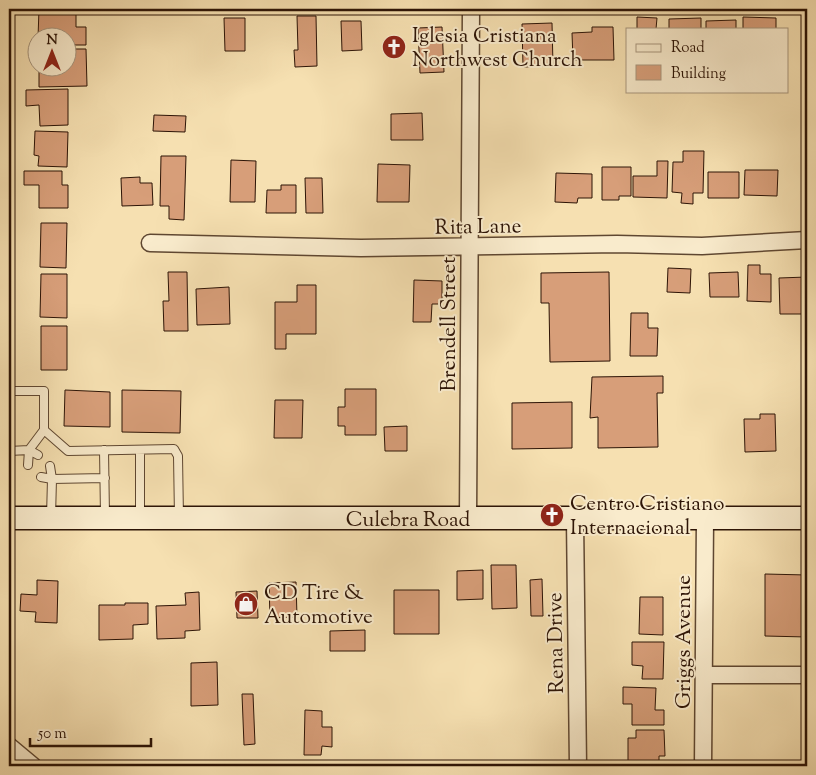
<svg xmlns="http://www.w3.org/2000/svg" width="816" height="775" font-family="'Sorts Mill Goudy',serif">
<rect width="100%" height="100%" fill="#f6e0b1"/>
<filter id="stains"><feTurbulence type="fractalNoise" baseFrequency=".004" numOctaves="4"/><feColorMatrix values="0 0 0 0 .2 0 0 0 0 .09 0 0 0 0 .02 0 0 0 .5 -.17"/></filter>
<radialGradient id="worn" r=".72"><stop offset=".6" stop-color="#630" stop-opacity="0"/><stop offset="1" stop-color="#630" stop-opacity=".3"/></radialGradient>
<!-- building -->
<path fill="#d79e79" stroke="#2d1406" d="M39,9H76V27H86V45H68V38H38Z
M297,16H316L317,66L295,67L294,50H298Z
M637,17L657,18L656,29H637Z
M743,17L776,18V29H743Z
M224,18H245V51H225Z
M701,18V29H669V19Z
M736,20V29H706V21Z
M341,21H361L362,50L342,51Z
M552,23L553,66L523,67L522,24Z
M442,27L444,72L420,73L418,28Z
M592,27H613L614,60H573L572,33L592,32Z
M68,49H86L87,86L39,87V69L68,68Z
M68,89V125L40,126L39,105L26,106V90Z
M422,113L423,140H391V114Z
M154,115L186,116L185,132L153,131Z
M35,131L68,132L67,167L38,166L39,156L34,155Z
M683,151H704L703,193H693V204L681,203L682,193L672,192L673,162H683Z
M161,156H186L184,220L169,219V206H160Z
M231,160L256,161L255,202H230Z
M657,161H668L667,198L633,197V176H657Z
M378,164L410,165L409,202H377Z
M602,167H631V196H619V200H602Z
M745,170H778L777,196L744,195Z
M24,171H62V185H68V208H39V185H24Z
M708,172H739V198H708Z
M556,173L592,174V198H578L577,203L555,202Z
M140,177V183H152L153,205L122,206L121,178Z
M305,178H322L323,213H306Z
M281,185H296V213H266L267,190H281Z
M41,223H67L66,268L40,267Z
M748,265H760V274H771V302L747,301Z
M668,268L691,269L690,293L667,292Z
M168,272H187L188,331H164L163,301H169Z
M609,272L610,361L550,362L549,303H541V273Z
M738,272L739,297H710L709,273Z
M41,274H67V318L40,317Z
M807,277V314H780L779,278Z
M414,280L442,281V304H432L431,322H413Z
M297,285H316V334H286V349H275V302H297Z
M229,287L230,324L197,325L196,289Z
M631,313H648V328H658L657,356H630Z
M41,326H67V370H41Z
M663,376V393H657L658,447L598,448V417L590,418L592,377Z
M345,389H376V435H345V426H338V407H345Z
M65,390L110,392V427L64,426Z
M122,390L181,391L180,433L122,432Z
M275,400H303L302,438H274Z
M572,402V448L512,449V403Z
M760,414H775L776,451L745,452L744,419H760Z
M407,426V451H385L384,427Z
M491,565H516L517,608L492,609Z
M483,570V599L457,600V571Z
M765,574L807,575V637L765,636Z
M542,579L543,616H531L530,580Z
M37,580L58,581L57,623L35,622L36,612L20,611L21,594L37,595Z
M296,582L297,617L270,618L269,583Z
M394,590H439V634H394Z
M257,591L258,618H237L236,592Z
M199,592L200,630L185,631V638L157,639L156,606L186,605L185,593Z
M640,597H663V635L639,634Z
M125,603H148V624L133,625V639L99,640V605H125Z
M365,630V651H330V631Z
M632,642H664L663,679H642L643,666L632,665Z
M217,662L218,705L191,706V663Z
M623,687L656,688L655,710H664V725H632V704H623Z
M242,694H253L255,744L244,745Z
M305,710L322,711V727H332V747L322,746L321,755H304Z
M636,730H664L665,756H659V766H628V738H636Z"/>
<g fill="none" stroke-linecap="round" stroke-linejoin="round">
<!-- service casing -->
<g stroke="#5f4731" stroke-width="10">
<path id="service" d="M9,391H44V430L68,451L174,449L178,456L179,517
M104,450L105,516
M140,450V516
M9,451L29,450L38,455
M28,465L29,450L44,430
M50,466L52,479L51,517
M41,477L52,479L105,478"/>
</g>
<!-- minor casing -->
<g stroke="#5f4731" stroke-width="19">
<path id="minor" d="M150,243L361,248L617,244L702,246L807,240
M468,519L471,9
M575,519L578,766
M704,675H807
M9,746L33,766
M703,766L705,519"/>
</g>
<!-- secondary casing -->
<g stroke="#2d1406" stroke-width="25">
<path id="secondary" d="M9,518H807"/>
</g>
<!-- service -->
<use href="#service" stroke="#f9ebcc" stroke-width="8"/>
<!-- minor -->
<use href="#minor" stroke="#f9ebcc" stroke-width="16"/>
<!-- secondary -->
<use href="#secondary" stroke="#f9ebcc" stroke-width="22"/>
</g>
<!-- icons -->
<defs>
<g id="church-disc" transform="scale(1.25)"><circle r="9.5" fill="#8f2418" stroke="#f9ebcc"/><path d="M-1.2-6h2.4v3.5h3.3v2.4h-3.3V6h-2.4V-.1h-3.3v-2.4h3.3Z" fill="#fff"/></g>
<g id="shop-disc" transform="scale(1.25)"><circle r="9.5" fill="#8f2418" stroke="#f9ebcc"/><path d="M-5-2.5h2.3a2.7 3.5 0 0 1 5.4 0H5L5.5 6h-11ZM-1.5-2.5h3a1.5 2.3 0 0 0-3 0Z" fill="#fff"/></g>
</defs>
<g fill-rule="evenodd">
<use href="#church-disc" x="394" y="47"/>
<use href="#church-disc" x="552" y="515"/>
<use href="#shop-disc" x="246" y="604"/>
</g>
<g text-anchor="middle" stroke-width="4" stroke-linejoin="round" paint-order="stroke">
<!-- poi labels -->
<g font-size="21" fill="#2d1406" stroke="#f9ebcc" text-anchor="start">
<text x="412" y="42">Iglesia Cristiana<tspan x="412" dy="24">Northwest Church</tspan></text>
<text x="570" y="510">Centro Cristiano<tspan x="570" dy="24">Internacional</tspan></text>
<text x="264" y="599">CD Tire &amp;<tspan x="264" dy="24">Automotive</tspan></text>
</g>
<!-- street labels -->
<g font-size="21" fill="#2d1406" stroke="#f9ebcc">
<text transform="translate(478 226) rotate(-1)" y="7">Rita Lane</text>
<text transform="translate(448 324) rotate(-90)" y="7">Brendell Street</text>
<text x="408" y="526">Culebra Road</text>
<text transform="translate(683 642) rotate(-90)" y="7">Griggs Avenue</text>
<text transform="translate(555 643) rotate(-91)" y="7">Rena Drive</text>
</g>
</g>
<!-- margin -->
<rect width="816" height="775" fill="none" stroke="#f6e0b1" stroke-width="30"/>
<rect x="10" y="10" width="796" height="755" fill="none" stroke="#2d1406" stroke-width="2.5"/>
<rect x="15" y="15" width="786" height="745" fill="none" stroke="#2d1406"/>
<!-- legend -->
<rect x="626" y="28" width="162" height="65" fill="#f9ebcc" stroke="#a7957d"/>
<rect x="636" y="44" width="25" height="8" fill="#f9ebcc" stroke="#a7957d"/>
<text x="671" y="52" font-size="15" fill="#2d1406">Road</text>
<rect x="636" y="65" width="25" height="15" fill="#d79e79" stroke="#a7957d"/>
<text x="671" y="78" font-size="15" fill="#2d1406">Building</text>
<!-- north arrow -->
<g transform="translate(52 52)"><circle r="24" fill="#f9ebcc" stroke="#a7957d"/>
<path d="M0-4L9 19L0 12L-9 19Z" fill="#8f2418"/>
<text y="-8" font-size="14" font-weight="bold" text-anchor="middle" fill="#2d1406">N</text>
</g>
<!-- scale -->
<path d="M30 738v8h121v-8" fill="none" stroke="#2d1406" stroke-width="2.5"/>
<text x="38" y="738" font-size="15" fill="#2d1406" stroke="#f9ebcc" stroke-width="4" paint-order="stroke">50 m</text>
<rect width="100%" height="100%" filter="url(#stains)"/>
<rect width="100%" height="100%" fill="url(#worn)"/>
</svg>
